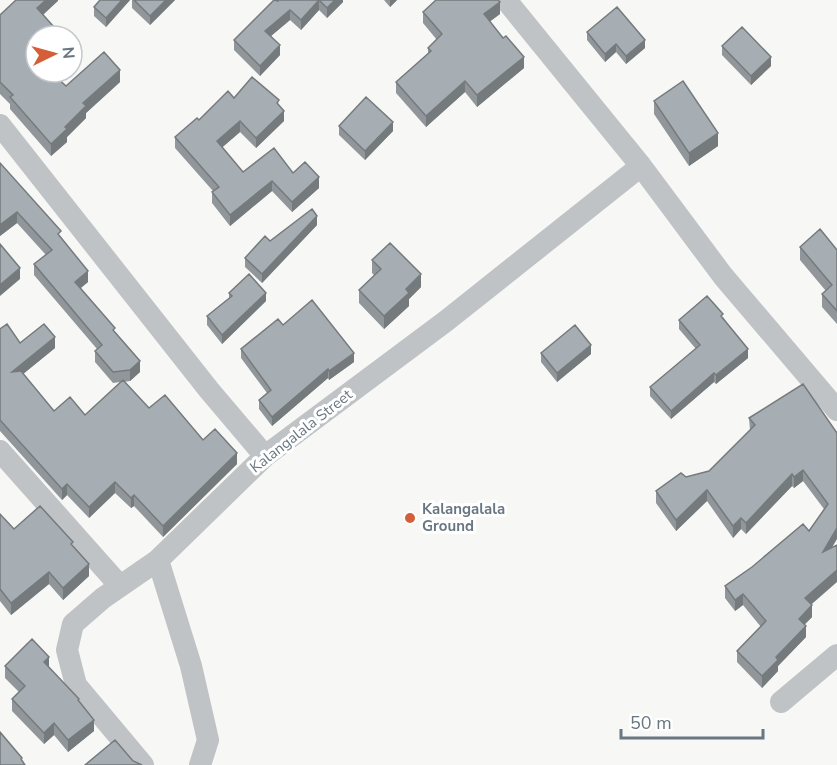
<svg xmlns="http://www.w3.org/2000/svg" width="837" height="765" font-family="'Nunito Sans',sans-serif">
<rect width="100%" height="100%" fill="#f7f7f5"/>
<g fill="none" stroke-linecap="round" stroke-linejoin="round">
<!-- minor -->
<path stroke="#bfc3c6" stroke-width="22" d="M506,0L641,166L723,276L837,410
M0,125L209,390L265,456
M0,451L120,586
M158,560L191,666L208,740L200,765
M781,702L837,655
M143,765L76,685L67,650L73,624L103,598L158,560L265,456L446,321L641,166"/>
</g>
<!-- wall -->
<path fill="#90969a" d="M58,0L43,15L36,72L66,86L120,82L86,113V118L67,137V142L51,156L10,109V104L0,94V15Z
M130,0L106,27L94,16V7Z
M132,0H175L150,25L132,8Z
M343,0V2L327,18L319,10L301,30L290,20L271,36L280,55L260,76L234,50V40L278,1Z
M384,0H397L390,7Z
M423,12L500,14L490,21L524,68L477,107L465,92L426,127L396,93V82L428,54V48L437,40L423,23Z
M587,32L645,48L626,64L616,52L605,62L587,40Z
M722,46L771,66L751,85L722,55Z
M234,98L279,106L284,121L256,148L240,132L222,147L243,172L293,173L319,188L292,212L272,191L230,226L212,203V192L213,191L175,148V137L199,120Z
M654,101L718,146L689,166L654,114Z
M339,126L393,131L365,160L339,135Z
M0,163L61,238L88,282L80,288L115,332L140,372L130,381L124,382L149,408L203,440L237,464L163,537L134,506L131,508L115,493L89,518L67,495L62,500L0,431V329L20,343L55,348L23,374L54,411L85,415L120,382L113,383L95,362V351L97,349L34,275V264L46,255L17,223L0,236Z
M317,225L262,283L245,267V258Z
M800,247L837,250V324L822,307V294L826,291L800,260Z
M372,260L421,287L409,299V306L384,329L359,303V290L375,276L372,273Z
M229,293L266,301L222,344L207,325V316L229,298Z
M723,317L748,358L716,384L714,382L671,419L650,396V387L696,349L679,329V320Z
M283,325L354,362L329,380L328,378L272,426L259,409V400L267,393L241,358V349Z
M541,353L591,354L557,382L541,362Z
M749,418L837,433L832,548L811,604L812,617L805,624L806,637L778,666V671L762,688L737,662V651L761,627L743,605L735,611L725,598V586L809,531L824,509L803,481L794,488L792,486L746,534L741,529L733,538L707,501L676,531L656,503V491L686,477L709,471L750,430Z
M0,514L14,529L73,546L89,576L63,600L49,584L11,615L0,601Z
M5,666L49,667L79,702L94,731L68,752L54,735L44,744L12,711V699L19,692L5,678Z"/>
<!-- shaded-wall -->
<path fill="#757a7d" d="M46,0H58V1L37,20V8Z
M122,0H130L106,27V18Z
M166,0H175L150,25V16Z
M319,0V10L301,30V20Z
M335,0H343V2L327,18V8Z
M390,0H397L390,7Z
M500,2V14L484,26V14Z
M290,10V20L265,41V31Z
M645,40V48L626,64V56Z
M616,44V52L605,62V54Z
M280,45V55L260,76V66Z
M524,57V68L477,107V95Z
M771,57V66L751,85V76Z
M120,70V82L86,113V118L67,137V142L51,156V144L83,103Z
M465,81V92L426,127V116Z
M284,111V121L256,148V138Z
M240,121V132L217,152V141Z
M393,122V131L365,160V151Z
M718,133V146L689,166V153Z
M319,177V188L292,212V202Z
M272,181V191L230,226V215Z
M17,212V223L0,236V225Z
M317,216V225L262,283V274Z
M20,268V279L0,296V285Z
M88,271V282L75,293V282Z
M421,274V287L409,299V306L384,329V316L406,289Z
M266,293V301L222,344V335Z
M55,337V348L12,383V372Z
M591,345V354L557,382V373Z
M748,349V358L716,384V375Z
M354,353V362L329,380V371Z
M140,361V372L130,381V370Z
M328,369V378L272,426V417Z
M714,373V382L671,419V411Z
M237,453V464L163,537V526Z
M803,470V481L794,488V477Z
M792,474V486L746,534V523Z
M115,482V493L89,518V507Z
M67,484V495L62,500V489Z
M707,490V501L676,531V520Z
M134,495V506L131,508V498Z
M741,518V529L733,538V526Z
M837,528V539L823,563V552Z
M89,564V576L63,600V588Z
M837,570V582L805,610V598Z
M49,572V584L11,615V603Z
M743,594V605L735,611V600Z
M812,605V617L799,630V619Z
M806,626V637L778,666V671L762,688V676L776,657Z
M49,657V668L44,662Z
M94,720V731L68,752V740Z
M54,723V735L44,744V733Z"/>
<!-- building -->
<path fill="#a7aeb3" stroke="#757a7d" stroke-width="1.5" d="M16,0H46L37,8L62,36H36V72H51L66,86L104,52L120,70L83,103L86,106L65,127L67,129L51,144L10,97L13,95L0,82V15Z
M100,0H122L106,18L94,7Z
M134,0H166L150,16Z
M274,0L278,1V0H319L301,20L290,10L265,31L280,45L260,66L234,40Z
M319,0H335L327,8Z
M436,0H498L500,2L484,14L503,38L506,36L524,57L477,95L465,81L426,116L396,82L431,51L428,48L442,34L423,12Z
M617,7L645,40L626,56L616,44L605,54L587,32Z
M742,27L771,57L751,76L722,46Z
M252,77L279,100L277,103L284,111L256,138L240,121L217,141L243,172L274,148L293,173L305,162L319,177L292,202L272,181L230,215L212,192L219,187L175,137L197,118L199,120L228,91L234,98Z
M683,81L718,133L689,153L654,101Z
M366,97L393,122L365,151L339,126Z
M0,163L61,231L58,234L88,271L75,282L115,328L113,330L140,361L130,370L113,372L95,351L102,345L34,264L52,250L17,212L0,225Z
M312,209L317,216L262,274L245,258L265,236L270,241Z
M820,229L837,250V311L822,294L832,285L800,247Z
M390,243L421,274L406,289L409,293L384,316L359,290L381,269L372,260Z
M0,244L20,268L0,285Z
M249,274L266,293L222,335L207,316L232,296L229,293Z
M707,296L723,314L721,316L748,349L716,375L714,373L671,411L650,387L700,345L679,320Z
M312,300L354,353L329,371L328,369L272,417L259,400L271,390L241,349L278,319L283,325Z
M7,324L20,343L44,324L55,337L12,372L21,371L54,411L70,397L85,415L123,380L149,408L165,395L203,440L215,429L237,453L163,526L134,495L131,498L115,482L89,507L67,484L62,489L0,420V329Z
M575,325L591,345L557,373L541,353Z
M803,384L837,433V528L823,552L837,545V570L805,598L812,605L799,619L806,626L776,657L778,660L762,676L737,651L766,621L743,594L735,600L725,586L752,567L803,524L809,531L828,504L803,470L794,477L792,474L746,523L741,518L733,526L707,490L676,520L656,491L681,473L686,477L709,471L755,425L749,418Z
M40,506L73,542L71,544L89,564L63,588L49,572L11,603L0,589V514L14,529Z
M32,639L49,657L44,662L79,699L78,700L94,720L68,740L54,723L44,733L12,699L25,686L5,666Z
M0,732L22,758L21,759L25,765H0Z
M115,740L133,761L142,765H85Z"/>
<!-- markers -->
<circle fill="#d45e38" stroke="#fff" stroke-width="2" cx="410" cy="518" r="6"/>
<g text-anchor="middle" stroke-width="6" stroke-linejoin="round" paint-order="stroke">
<!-- street labels -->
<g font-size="15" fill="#697783" stroke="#fff">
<text transform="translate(301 431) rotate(-38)" y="5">Kalangalala Street</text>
</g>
<!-- poi labels -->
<g font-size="15" font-weight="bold" fill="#697783" stroke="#fff" text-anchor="start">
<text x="422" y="514">Kalangalala<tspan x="422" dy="17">Ground</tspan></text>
</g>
</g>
<!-- north arrow -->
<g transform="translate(54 54) rotate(85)"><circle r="28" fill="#ffffff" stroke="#c3c9cd" stroke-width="1.5"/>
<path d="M0-4.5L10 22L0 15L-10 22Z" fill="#d45e38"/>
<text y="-9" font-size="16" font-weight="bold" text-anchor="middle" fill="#697783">N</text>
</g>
<!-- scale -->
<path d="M621 729v9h142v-9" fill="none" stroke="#697783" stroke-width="3"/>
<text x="630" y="729" font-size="18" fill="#697783" stroke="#ffffff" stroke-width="4.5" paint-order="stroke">50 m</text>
</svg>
